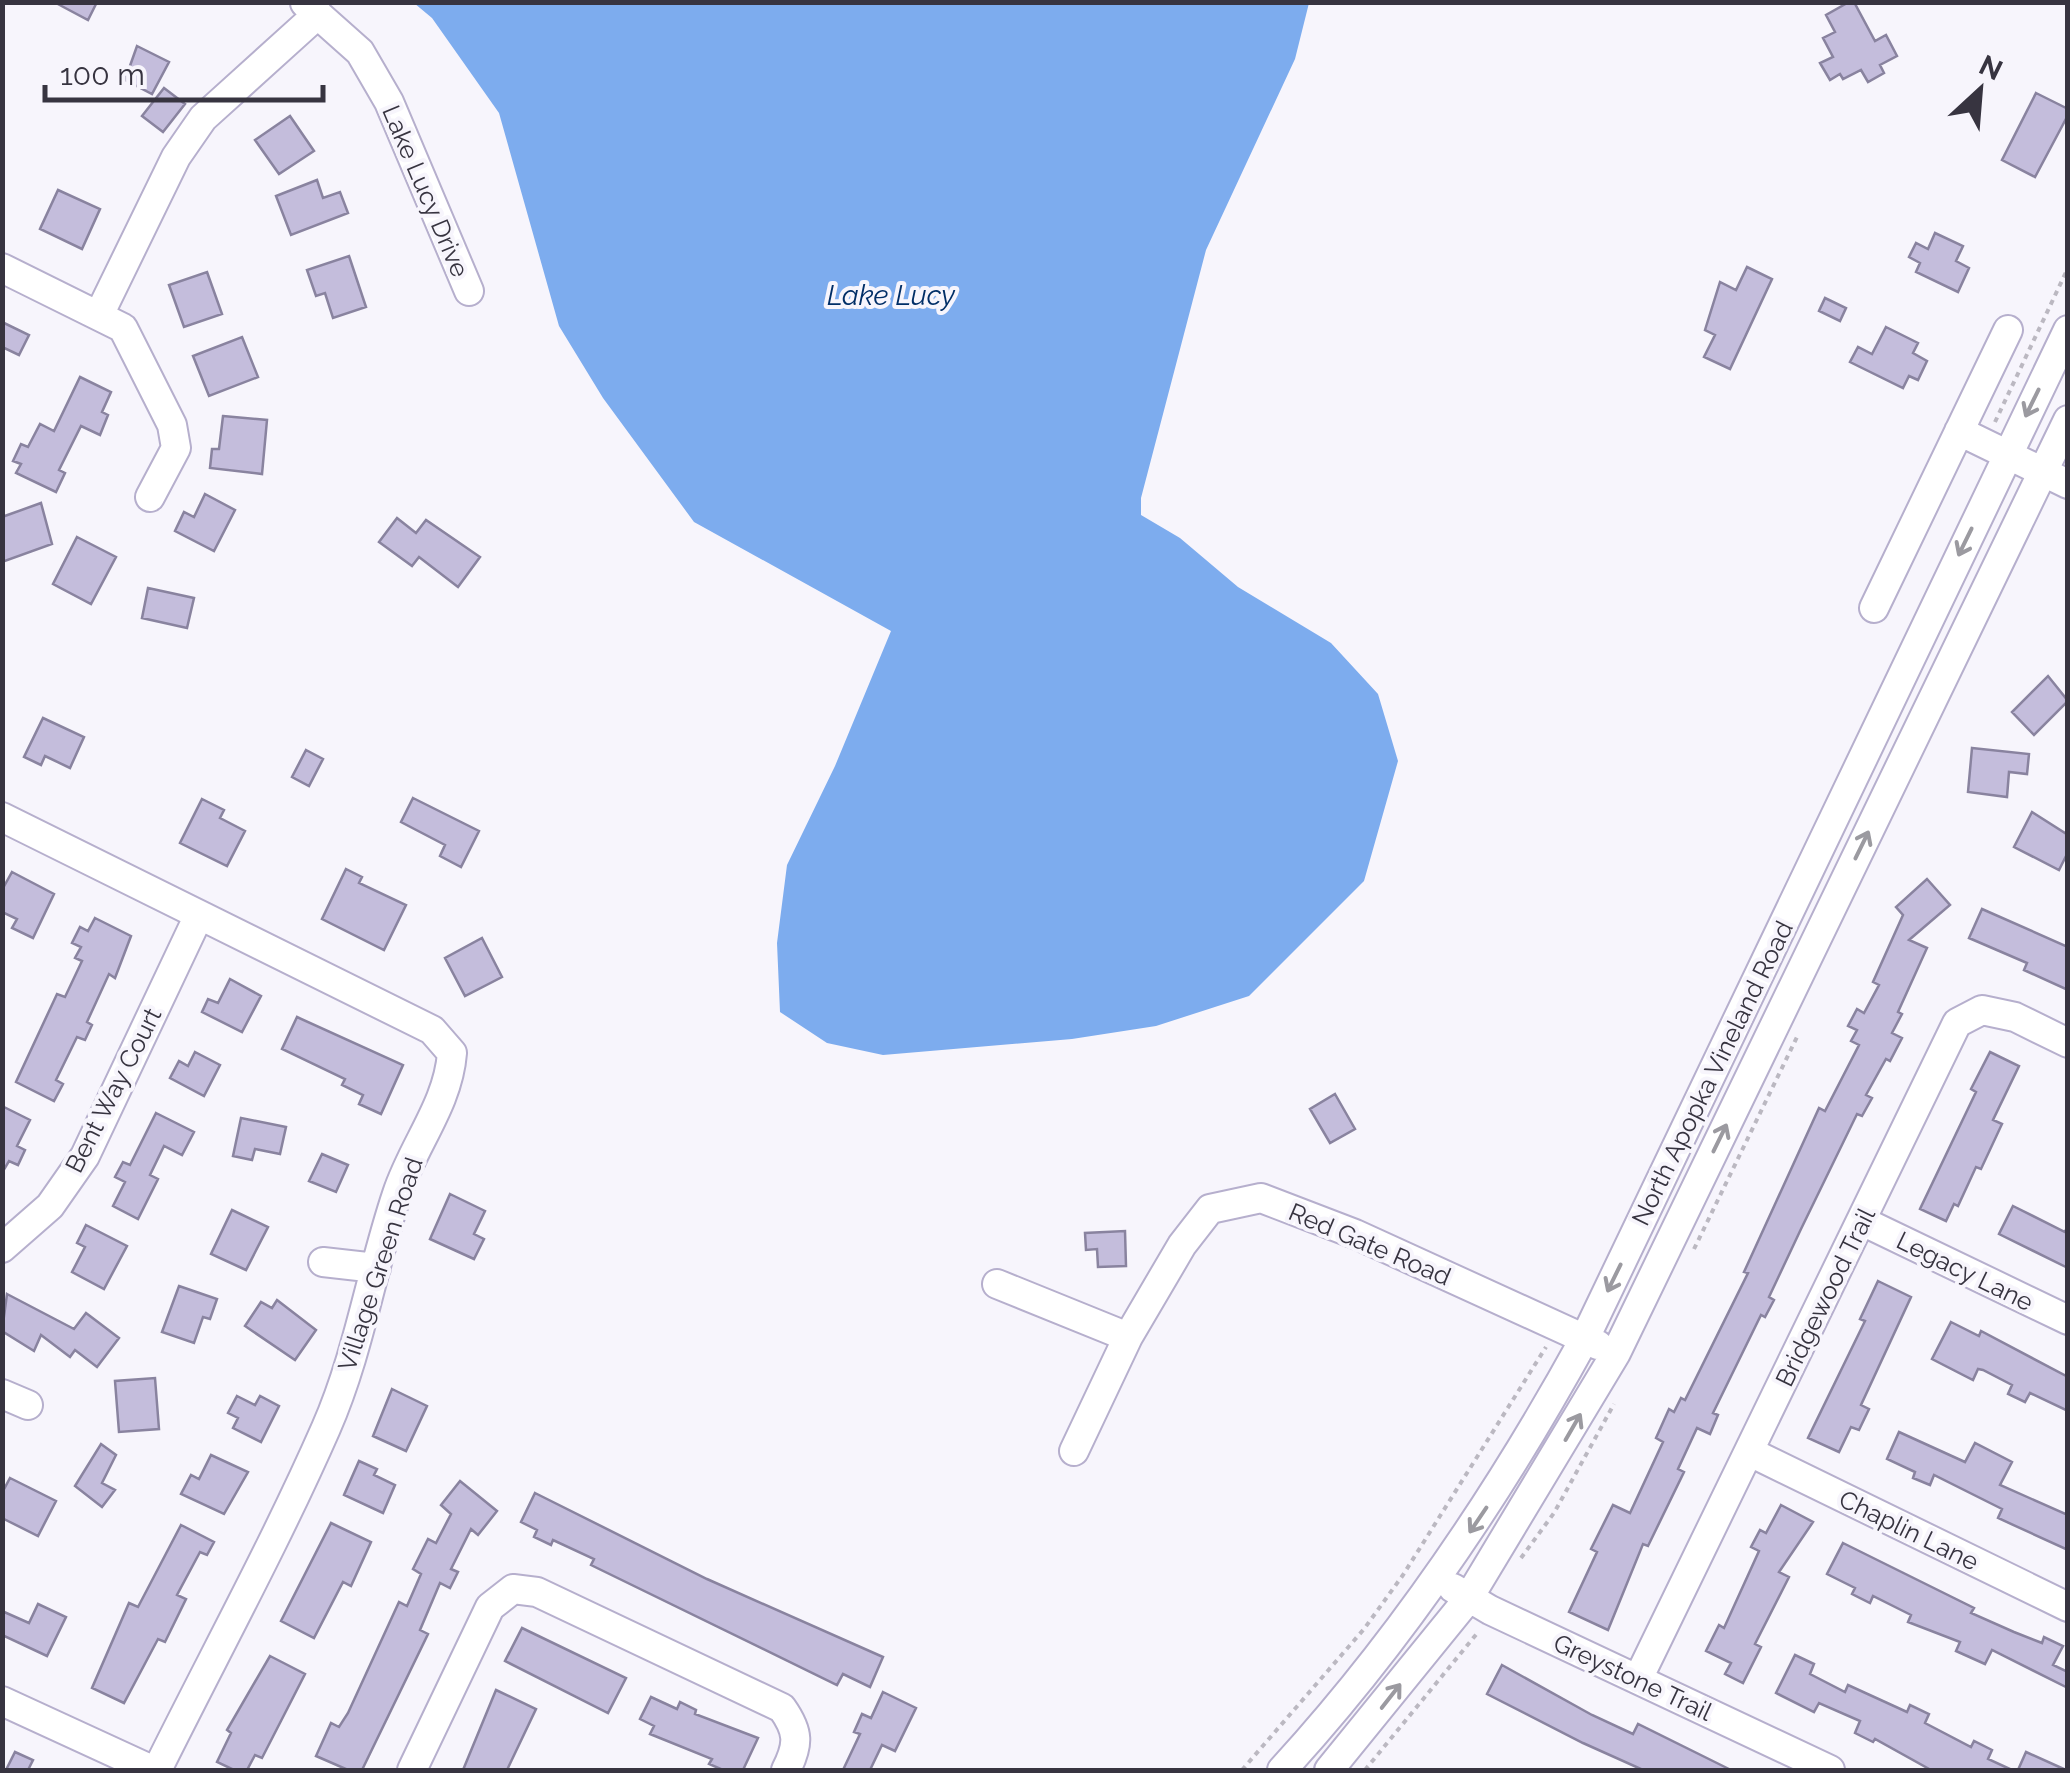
<svg xmlns="http://www.w3.org/2000/svg" width="2070" height="1773" font-family="Raleway,sans-serif">
<rect width="100%" height="100%" fill="#f7f5fc"/>
<!-- water -->
<path fill="#7dacee" d="M414,3H1309L1295,59L1206,250L1141,498V515L1180,538L1238,587L1331,643L1378,694L1398,761L1364,881L1249,996L1156,1026L1072,1039L883,1055L827,1043L780,1012L777,943L787,865L835,766L891,631L694,522L603,398L559,326L499,113L432,18Z"/>
<!-- building -->
<path fill="#c4bddc" stroke="#89839f" stroke-width="2.5" d="M54,2H97L88,20Z
M1849,2H1854L1875,41L1886,35L1897,56L1880,65L1884,73L1868,82L1861,70L1843,79L1840,74L1830,80L1820,63L1833,57L1823,38L1835,32L1826,15Z
M137,46L169,62L152,94L125,80Z
M164,88L185,104L163,132L142,116Z
M2036,93L2068,109V115L2035,177L2002,160Z
M290,116L314,151L279,174L255,140Z
M317,180L323,198L340,192L348,213L291,235L276,196Z
M58,190L100,209L82,249L40,229Z
M1935,233L1963,246L1956,261L1969,268L1958,292L1916,272L1920,263L1909,257L1916,243L1928,249Z
M349,256L366,307L333,318L325,293L316,296L307,270Z
M1747,267L1772,279L1730,369L1704,357L1715,335L1705,330L1720,282L1736,290Z
M207,272L222,314L184,327L169,285Z
M1825,298L1846,308L1840,321L1819,311Z
M2,322L29,335L19,355L2,347Z
M1886,327L1918,343L1913,353L1927,361L1918,380L1909,376L1903,388L1850,362L1858,347L1872,354Z
M242,337L258,377L209,396L193,356Z
M80,377L111,392L102,412L108,415L100,435L81,426L59,470L65,473L56,492L16,473L21,464L13,461L21,444L28,447L40,424L54,431Z
M223,416L267,420L262,474L210,468L212,449H219Z
M205,494L235,510L214,551L175,531L184,512L194,517Z
M41,503L52,544L2,562V517Z
M397,518L416,533L426,520L480,557L458,587L419,557L412,566L379,542Z
M77,537L116,557L91,604L53,584Z
M148,588L194,598L187,628L142,618Z
M2048,676L2068,701L2034,735L2012,712Z
M43,718L84,737L70,768L45,756L41,765L24,757Z
M1972,748L2029,754L2027,774L2009,772L2007,797L1968,792Z
M306,750L323,759L309,786L292,777Z
M413,798L479,831L461,867L440,856L445,845L401,822Z
M202,799L224,810L220,818L245,831L227,866L180,843Z
M2032,812L2068,835V852L2059,870L2014,847Z
M346,869L362,877L359,883L406,905L384,950L322,919Z
M12,872L54,894L33,938L12,928L17,919L2,912V890Z
M1927,879L1950,905L1909,940L1927,948L1898,1012L1902,1014L1892,1033L1902,1038L1890,1061L1886,1059L1866,1095L1872,1098L1862,1116L1857,1114L1801,1229L1769,1297L1774,1300L1765,1317L1761,1315L1713,1413L1718,1415L1710,1434L1697,1428L1678,1469L1684,1472L1648,1546L1643,1544L1608,1630L1569,1612L1597,1552L1591,1549L1613,1505L1630,1513L1663,1442L1656,1438L1669,1409L1674,1412L1681,1398L1685,1400L1748,1273L1744,1272L1819,1108L1825,1111L1859,1045L1851,1041L1857,1030L1848,1026L1857,1009L1864,1013L1879,985L1873,982L1903,915L1896,907Z
M1982,909L2068,947V990L2024,970L2027,963L1969,938Z
M95,918L131,936L115,978L109,974L87,1022L92,1025L85,1040L77,1037L56,1080L63,1084L54,1101L16,1082L57,994L65,997L82,961L75,958L81,947L72,943L80,927L88,931Z
M482,938L502,977L465,996L445,958Z
M230,979L261,996L242,1032L202,1012L208,999L218,1003Z
M297,1017L403,1065L381,1114L359,1104L363,1095L342,1085L345,1079L282,1049Z
M195,1052L220,1065L204,1096L170,1078L179,1061L188,1066Z
M1990,1052L2019,1066L1993,1120L2002,1124L1981,1169L1976,1167L1958,1206L1954,1204L1946,1221L1920,1209L1976,1092L1971,1089Z
M1335,1094L1355,1129L1330,1143L1310,1109Z
M2,1106L30,1120L17,1146L25,1150L18,1165L9,1161L2,1173Z
M156,1113L194,1132L182,1155L164,1146L150,1175L158,1179L138,1219L113,1206L125,1182L115,1177L123,1162L130,1165Z
M241,1118L286,1127L280,1154L255,1149L252,1160L233,1156Z
M322,1154L348,1165L336,1192L309,1181Z
M450,1194L485,1211L474,1234L484,1239L474,1259L430,1239Z
M2013,1206L2065,1232L2068,1225V1268L1999,1234Z
M232,1210L268,1227L246,1270L211,1254Z
M86,1225L127,1246L104,1289L72,1272L85,1247L77,1243Z
M1125,1231L1126,1266L1098,1267L1097,1249L1086,1250L1085,1233Z
M1878,1281L1911,1297L1861,1405L1869,1409L1859,1430L1851,1427L1839,1452L1808,1438L1865,1321L1860,1319Z
M179,1286L217,1299L210,1319L203,1317L194,1343L162,1332Z
M7,1294L74,1329L86,1313L119,1338L97,1367L75,1350L70,1357L41,1335L34,1351L2,1331Z
M277,1300L316,1330L295,1360L245,1326L261,1302L272,1308Z
M1951,1322L1979,1336L1981,1331L2068,1377V1411L2030,1393L2025,1402L2008,1394L2012,1385L1983,1370L1978,1369L1973,1380L1932,1359Z
M155,1378L159,1429L119,1432L115,1381Z
M392,1389L427,1406L406,1451L373,1436Z
M237,1396L255,1405L260,1396L279,1406L261,1442L233,1428L238,1418L228,1413Z
M1899,1432L1965,1462L1975,1443L2012,1462L2000,1485L2068,1515V1550L1998,1518L2002,1509L1934,1475L1930,1485L1913,1478L1915,1472L1887,1459Z
M101,1444L116,1455L102,1483L115,1490L102,1507L75,1486Z
M211,1455L248,1472L224,1514L181,1494L191,1475L199,1479Z
M359,1461L377,1469L374,1475L395,1485L383,1513L344,1495Z
M10,1478L56,1501L38,1536L2,1518V1493Z
M460,1481L497,1511L478,1535L471,1529L451,1569L458,1572L450,1588L440,1583L420,1630L428,1634L362,1770H348L316,1756L331,1723L339,1727L348,1713L399,1602L407,1606L421,1574L413,1569L428,1539L436,1543L451,1514L441,1505Z
M535,1493L707,1579L883,1657L870,1687L843,1674L837,1685L591,1565L594,1559L553,1540L551,1545L534,1537L537,1530L521,1522Z
M1781,1505L1813,1522L1779,1572L1789,1577L1755,1644L1761,1647L1743,1683L1725,1674L1731,1663L1706,1651L1719,1625L1724,1628L1759,1551L1751,1547L1760,1530L1766,1533Z
M331,1523L371,1542L351,1586L343,1582L314,1638L281,1621Z
M181,1525L214,1542L207,1555L200,1552L177,1595L186,1599L165,1642L158,1639L124,1703L92,1688L129,1603L138,1607Z
M1843,1543L1974,1608L1971,1613L2014,1632L2042,1643L2044,1637L2063,1646L2053,1665L2068,1672V1688L1992,1650L1985,1664L1956,1651L1960,1642L1908,1622L1911,1615L1873,1596L1870,1603L1852,1594L1855,1588L1827,1574Z
M38,1604L66,1617L47,1656L2,1635V1611L29,1623Z
M522,1628L626,1678L608,1713L505,1661Z
M1795,1655L1814,1664L1810,1674L1845,1692L1848,1685L1907,1712L1910,1705L1929,1714L1925,1723L1971,1747L1974,1741L1992,1750L1988,1759L2012,1770H1931L1875,1739L1873,1742L1855,1733L1860,1721L1819,1703L1814,1712L1776,1693Z
M270,1656L305,1674L262,1758L255,1755L247,1770H234L217,1762L231,1733L227,1730Z
M1502,1665L1592,1715L1633,1734L1638,1724L1731,1770H1643L1583,1743L1487,1694Z
M496,1690L536,1709L507,1770H463Z
M883,1692L916,1708L895,1751L882,1745L870,1770H843L860,1734L854,1732L862,1714L871,1718Z
M651,1697L677,1709L680,1702L696,1710L695,1714L758,1738L743,1770H723L709,1764L712,1759L650,1734L654,1726L640,1719Z
M15,1752L33,1760L28,1770H6Z
M2026,1752L2066,1770H2018Z"/>
<g fill="none" stroke-linecap="round" stroke-linejoin="round">
<!-- minor casing -->
<g stroke="#b6afcd" stroke-width="32">
<path id="minor" d="M305,3L360,52L389,102L469,291
M2,268L123,328L172,425L176,448L150,497
M100,313L176,157L203,118L318,14
M1959,431L2068,484
M1874,608L2008,330
M2,817L432,1030L452,1053C448,1105 413,1145 397,1194C371,1271 359,1353 326,1428C275,1544 213,1657 157,1770
M1862,1221L2068,1320
M2,1248L50,1206L85,1156L199,915
M323,1262L376,1268
M997,1284L1128,1337
M2,1394L28,1405
M1074,1451L1128,1337L1182,1245L1210,1209L1261,1198L1355,1234L1598,1345
M1750,1452L2068,1607
M1453,1588L1490,1610L1830,1770
M1638,1679L1957,1023L1982,1010L2015,1017L2068,1043
M2,1701L152,1770
M412,1770L490,1607L513,1589L537,1592L782,1708C799,1732 799,1744 786,1770
M1282,1770C1402,1639 1499,1495 1585,1338L2068,330
M1329,1770L1468,1599L1616,1353L2068,420"/>
</g>
<!-- path -->
<path stroke="#bbb8c1" stroke-width="4" stroke-dasharray="5 5" stroke-linecap="butt" d="M1995,422L2068,268
M1694,1249L1797,1037
M1521,1558L1554,1513L1614,1404
M1242,1770L1364,1629L1403,1575L1546,1347
M1365,1770L1479,1631"/>
<!-- minor -->
<use href="#minor" stroke="#fff" stroke-width="28"/>
</g>
<!-- one-way arrows -->
<defs><path id="oneway-shaft" d="M-6 0H5M1.5-3L5.5 0L1.5 3" fill="none" stroke-width="1.6" stroke-linecap="round" stroke-linejoin="round" transform="scale(2.5)"/></defs>
<g stroke="#9b9aa0">
<use href="#oneway-shaft" transform="translate(2032 403) rotate(116)"/>
<use href="#oneway-shaft" transform="translate(1965 542) rotate(116)"/>
<use href="#oneway-shaft" transform="translate(1862 845) rotate(-64)"/>
<use href="#oneway-shaft" transform="translate(1720 1138) rotate(-64)"/>
<use href="#oneway-shaft" transform="translate(1614 1278) rotate(116)"/>
<use href="#oneway-shaft" transform="translate(1573 1427) rotate(-60)"/>
<use href="#oneway-shaft" transform="translate(1478 1520) rotate(124)"/>
<use href="#oneway-shaft" transform="translate(1391 1696) rotate(-52)"/>
</g>
<g text-anchor="middle" stroke-width="8" stroke-linejoin="round" paint-order="stroke">
<!-- street labels -->
<g font-size="25" fill="#373440" stroke="#f7f5fc">
<text transform="translate(426 191) rotate(67)" y="9">Lake Lucy Drive</text>
<text transform="translate(1712 1073) rotate(-64)" y="9">North Apopka Vineland Road</text>
<text transform="translate(113 1090) rotate(-63)" y="9">Bent Way Court</text>
<text transform="translate(1370 1244) rotate(23)" y="9">Red Gate Road</text>
<text transform="translate(380 1264) rotate(-72)" y="9">Village Green Road</text>
<text transform="translate(1965 1271) rotate(26)" y="9">Legacy Lane</text>
<text transform="translate(1825 1297) rotate(-64)" y="9">Bridgewood Trail</text>
<text transform="translate(1909 1530) rotate(26)" y="9">Chaplin Lane</text>
<text transform="translate(1633 1677) rotate(25)" y="9">Greystone Trail</text>
</g>
<!-- water labels -->
<g font-size="28" font-style="italic" fill="#002e67" stroke="#f7f5fc">
<text x="891" y="305">Lake Lucy</text>
</g>
</g>
<!-- border -->
<rect width="2070" height="1773" fill="none" stroke="#373440" stroke-width="10"/>
<!-- north arrow -->
<g transform="translate(1980 90) rotate(26)" stroke="#f7f5fc" stroke-width="8" paint-order="stroke">
<path d="M0-8L18 38L0 25L-18 38Z" fill="#373440"/>
<text y="-15" font-size="28" font-weight="bold" text-anchor="middle" fill="#373440">N</text>
</g>
<!-- scale -->
<path d="M45 85v15h278v-15" fill="none" stroke="#373440" stroke-width="5"/>
<text x="60" y="85" font-size="30" fill="#373440" stroke="#f7f5fc" stroke-width="8" paint-order="stroke">100 m</text>
</svg>
